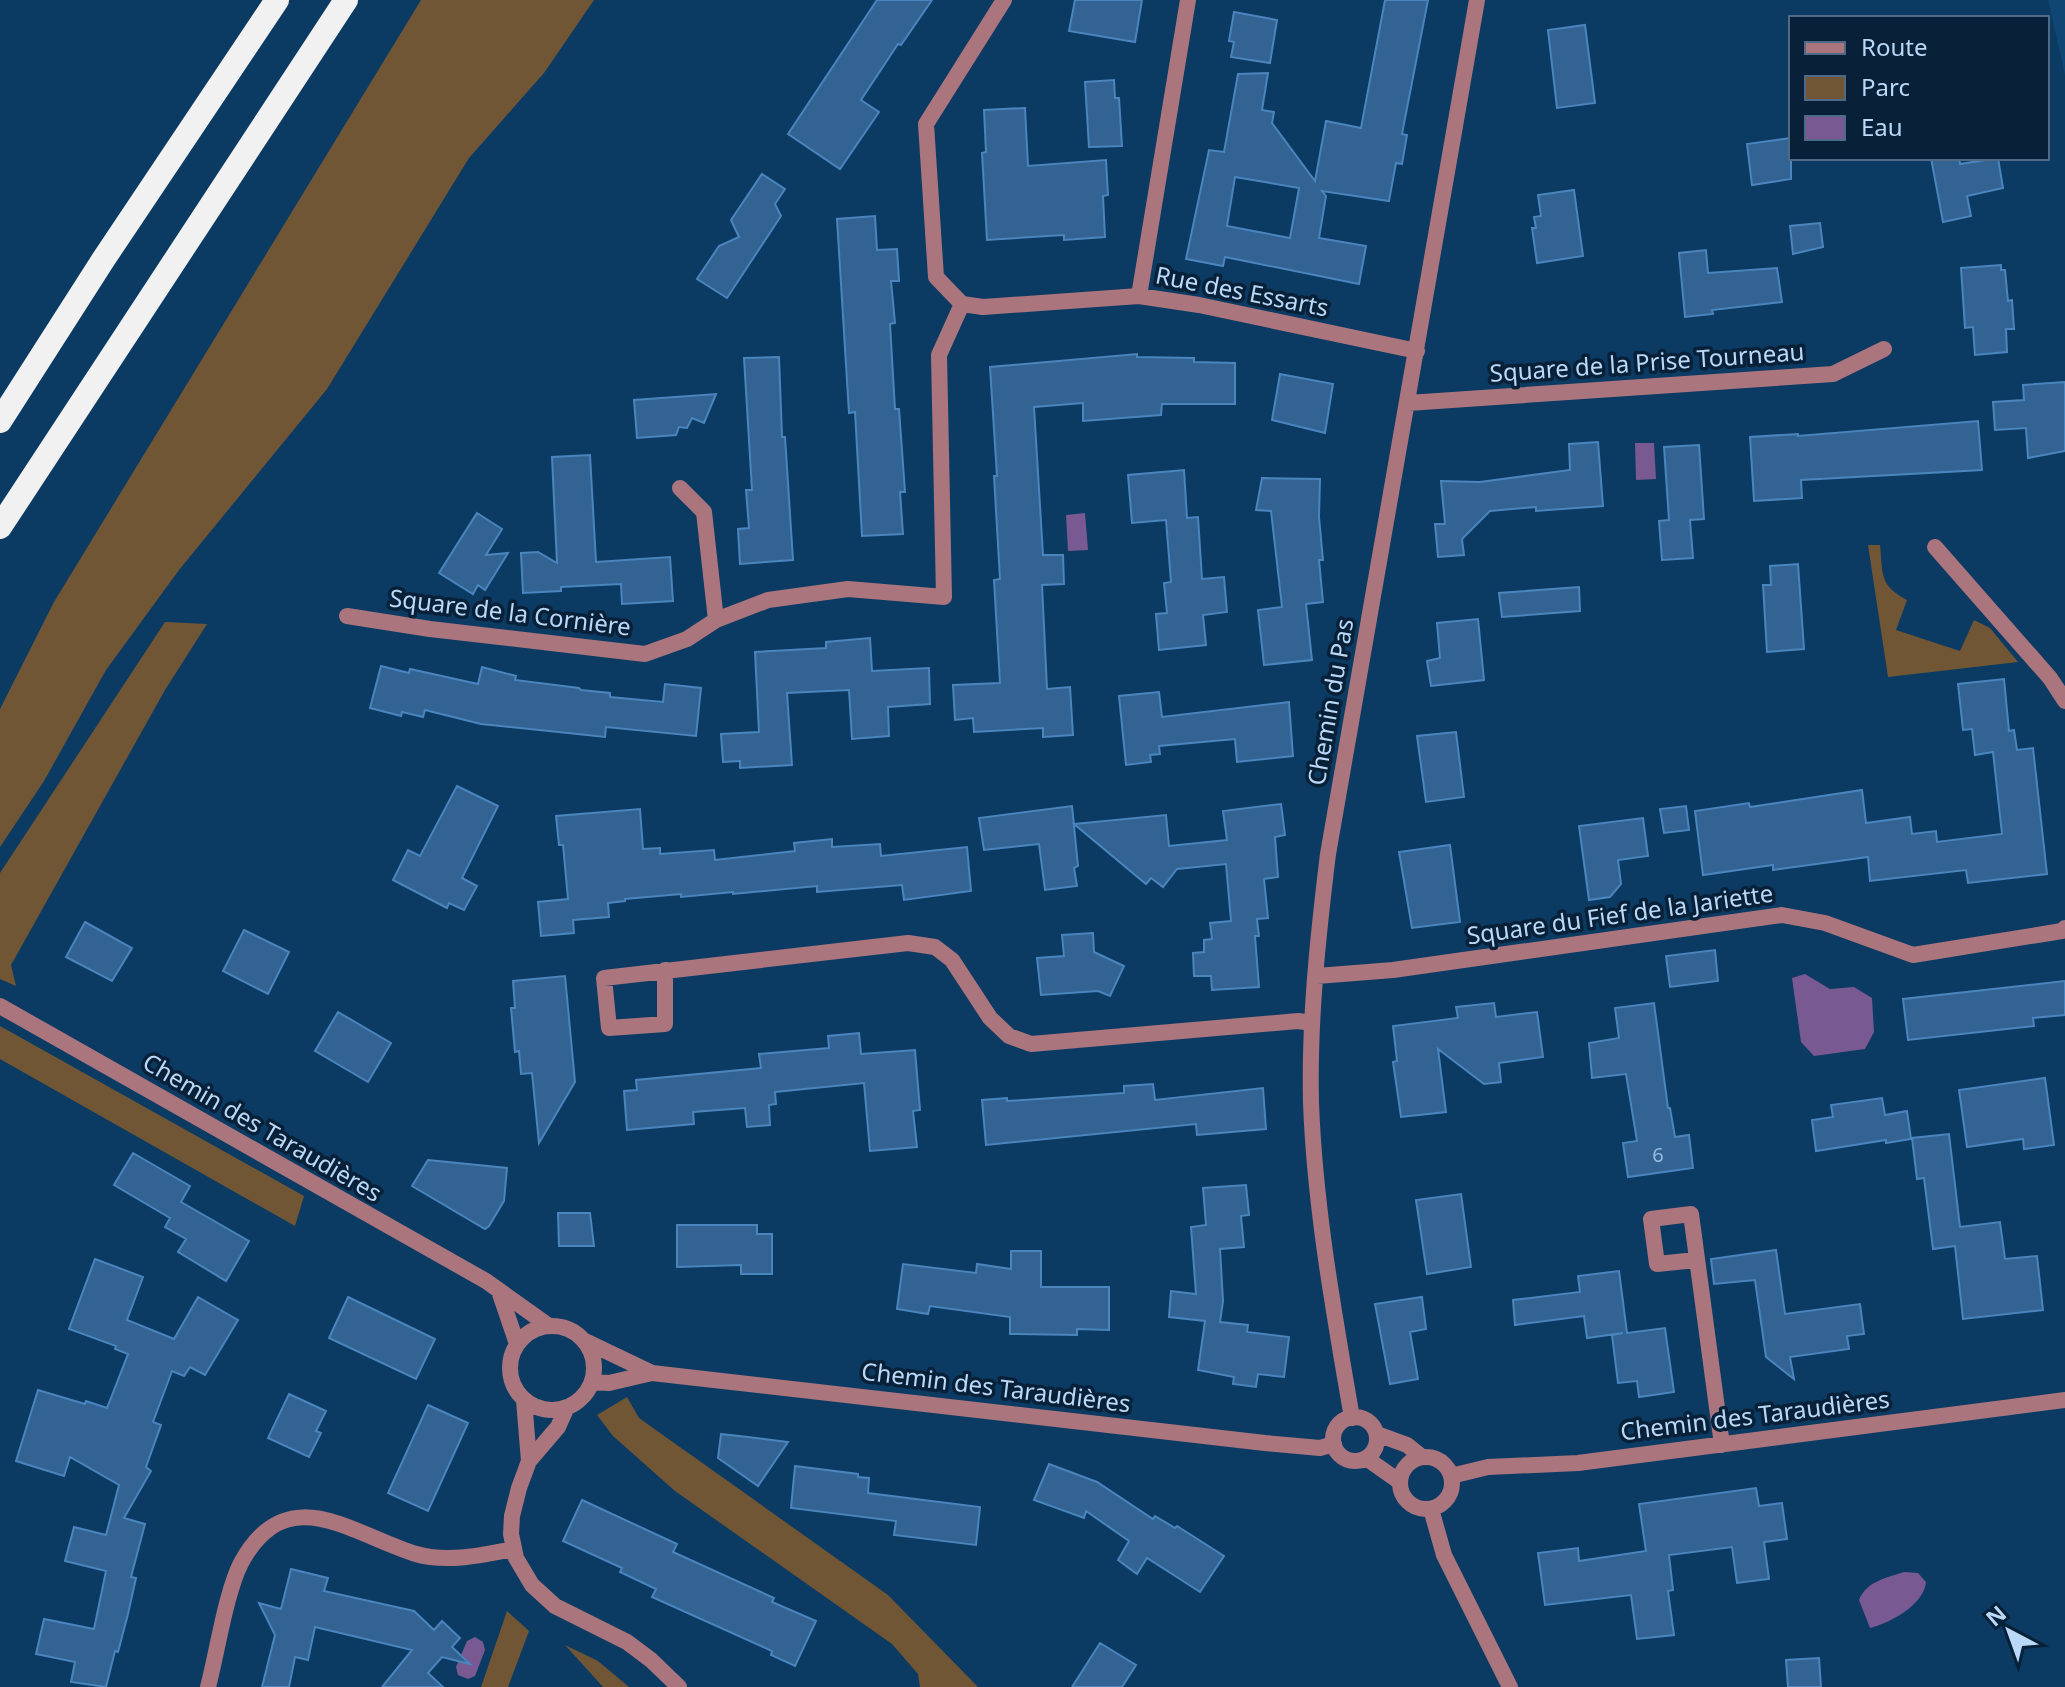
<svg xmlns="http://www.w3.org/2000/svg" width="2065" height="1687" font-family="'Noto Sans',sans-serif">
<rect width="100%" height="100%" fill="#0b3a63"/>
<!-- built -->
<path fill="#104673" d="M2048,0H2065V75Z"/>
<!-- green -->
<path fill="#715636" d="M421,0H594L544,73L469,158L327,389L179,570L106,670L44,781L0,847V709L54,602Z
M1868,545H1880C1883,574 1879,585 1907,600L1896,630L1960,651L1974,620L1990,628L2018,662L1888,677Z
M165,622L207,624L165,690L11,965L16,986L0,979V873Z
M0,1026L304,1196L295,1226L0,1059Z
M627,1397L639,1418L888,1595L978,1687H920L918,1674L892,1644L675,1491L613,1436L597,1415Z
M507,1611L529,1631L508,1687H481Z
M565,1645L598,1661L629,1687H603Z"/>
<!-- water -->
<path fill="#795991" d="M1635,443H1654L1656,479L1636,480Z
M1085,513L1088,550L1068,551L1066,515Z
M1805,974L1830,989L1854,987L1872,998L1874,1032L1865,1049L1814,1056L1801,1042L1792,978Z
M1904,1572L1918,1573L1926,1582C1924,1605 1890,1623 1870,1628L1859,1600C1867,1581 1886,1578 1904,1572Z
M475,1637L483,1642L485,1650L475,1676L468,1679L458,1675L456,1667L467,1641Z"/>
<!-- building -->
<path fill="#326393" stroke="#4a85be" stroke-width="2" fill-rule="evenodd" d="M877,0H932L901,45L898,44L861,100L879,112L840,169L788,134Z
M1075,0H1142L1135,42L1069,31Z
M1385,0H1428L1402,134L1407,135L1402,164L1396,163L1389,201L1322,191L1326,196L1319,238L1366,246L1359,284L1225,257L1223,266L1186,259L1209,150L1224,152L1238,74L1268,73L1262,110L1274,112L1272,123L1315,181L1326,121L1361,128ZM1235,177L1299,188L1290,238L1227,226Z
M1234,12L1277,20L1270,63L1231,57L1234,42L1229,41Z
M1585,25L1595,103L1557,108L1548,30Z
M1114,80L1115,98H1119L1122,146L1089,147L1085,82Z
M1025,108L1028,166L1106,160L1108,195L1103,196L1105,237L1064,240V235L987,240L982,153L986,152L984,110Z
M1791,138V179L1752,185L1747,144Z
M1931,158H1959L1960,164L1998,158L2003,188L1967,196L1971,216L1943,222Z
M762,174L785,189L775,204L781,216L727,298L697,279L719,246L739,237L731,220Z
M1574,190L1583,256L1537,263L1532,228H1536L1534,217L1541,216L1538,195Z
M875,216L877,250L897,249L899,281H891L895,323L890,324L895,409H899L905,492H900L903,534L862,536L855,412L849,413L837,219Z
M1820,223L1823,247L1793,254L1790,226Z
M1706,250L1708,273L1777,268L1782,302L1712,310L1713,314L1685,317L1679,253Z
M2001,265V270H2005L2008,301L2012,300L2014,329H2006L2007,352L1975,355L1973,327L1965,328L1961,268Z
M1137,354V357L1194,358V362L1235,363V404H1162L1161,415L1083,421V403L1034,407L1043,555H1063L1064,584L1042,585L1047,689L1070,687L1073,735L1043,737V728L974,732L973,718L955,720L953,685L1000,683L994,580L1000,579L994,476H997L990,367Z
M779,357L782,437H785L793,560L740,564L738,529L749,528L746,490H752L744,358Z
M1280,374L1333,384L1325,433L1272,420Z
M2065,382V451L2028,458L2026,428L1995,430L1993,402L2024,400L2023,385Z
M716,394L704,423L692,418L687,428L679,427L676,435L637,438L634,400Z
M1978,421L1982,470L1801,480L1802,498L1754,501L1750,437L1798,434V436Z
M1598,442L1603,506L1536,511V507L1490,511L1462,539L1464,555L1438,557L1435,524H1445L1441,481L1480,482L1570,470L1569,444Z
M1699,445L1704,519L1690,520L1693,558L1662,560L1659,521L1669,520L1664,447Z
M590,455L596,562L670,557L673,601L622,604L621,584L561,587V591L523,593L521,553L538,552L557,563L552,457Z
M1184,470L1187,518L1198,517L1202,579L1224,577L1227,612L1203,615L1206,645L1159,650L1156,614L1167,613L1164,583L1171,582L1166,520L1132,523L1128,475Z
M1262,478L1320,479L1319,517L1323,560H1319L1323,602L1306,604L1312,660L1264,665L1258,610L1282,607L1271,511L1256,510Z
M477,513L502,529L486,555L508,553L485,590L478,585L473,594L439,573Z
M1798,564L1804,649L1767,652L1763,585H1771L1770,566Z
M1579,587L1580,611L1502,617L1499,593Z
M1478,619L1484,680L1431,686L1427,661L1440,658L1437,623Z
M870,638L872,671L929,668L930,704L888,707L889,736L852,739L849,690L787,693L792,765L740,768V761L723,762L721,734L759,732L755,652L826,648V642Z
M381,666L409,673L410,669L478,684L482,667L516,676L515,680L579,688L581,690L610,693V697L663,702L665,684L701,688L696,736L606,727L605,737L481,724L425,710L423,717L402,712L401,716L370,708Z
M2004,679L2009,731L2014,730L2017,750L2033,748L2047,874L1968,883L1966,870L1870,881L1868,857L1773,870V865L1703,875L1695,811L1749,803L1750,807L1862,790L1866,823L1910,817L1912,834L1936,831L1937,842L2002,834L1993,752L1975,755L1972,729L1963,730L1958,684Z
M1159,692L1162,717L1289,702L1293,756L1237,762L1235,739L1159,746L1160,754L1150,755L1151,762L1126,765L1119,696Z
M1456,732L1464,797L1426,802L1417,736Z
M457,786L498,806L462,878L477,886L464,910L449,903L447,908L393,880L408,850L420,856Z
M1281,804L1285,835L1275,837L1278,877L1264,879L1268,918L1257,919L1259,936H1255L1259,987L1212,990L1211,976H1194L1193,953L1204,952V940L1212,939L1210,923L1231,921L1226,864L1177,869L1163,887L1151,878L1146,884L1074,824L1166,815L1169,846L1227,840L1223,811Z
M1072,806L1078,866L1074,868L1077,886L1045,890L1039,844L984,850L979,818Z
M1686,806L1689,830L1664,833L1660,809Z
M640,809L643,849L660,848V854L714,850L715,860L795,851L794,843L832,839V847L880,844L881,856L967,847L971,891L904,900L902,885L817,892V886L733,894V892L681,897V894L625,899V901L608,903L609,917L573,920L574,933L541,936L538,902L568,899L563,845H559L556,816Z
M1643,818L1648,856L1618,860L1621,884L1610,897L1589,900L1579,826Z
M1450,845L1460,922L1412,928L1399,852Z
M85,922L132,948L112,981L66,957Z
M244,930L289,952L268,994L223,971Z
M1093,933L1094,952L1124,966L1110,996L1098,991L1041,995L1037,958L1064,956L1062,935Z
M1715,950L1718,981L1670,987L1666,956Z
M565,976L575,1082L539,1143L532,1073L521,1074L519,1051L515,1052L511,1008H515L513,981Z
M2065,981V1015L2033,1018L2034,1026L1908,1040L1903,999Z
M1494,1003L1496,1017L1537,1012L1543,1057L1499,1063L1501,1082L1484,1084L1438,1049L1446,1112L1401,1117L1393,1062L1397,1061L1393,1026L1458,1018L1456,1007Z
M1654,1003L1668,1108H1670L1675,1137L1689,1135L1693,1168L1628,1177L1623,1143L1637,1141L1626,1074L1592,1078L1589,1043L1619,1038L1615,1008Z
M338,1012L391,1043L368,1082L315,1051Z
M859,1033L861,1054L915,1050L920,1110L913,1111L917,1147L870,1151L864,1083L775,1092L776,1104L769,1105L770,1125L747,1127L745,1108L693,1112L694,1124L627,1130L624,1091L637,1090L636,1080L761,1068L759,1054L829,1048L828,1036Z
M2045,1078L2054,1145L2024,1149L2023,1139L1967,1147L1959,1090Z
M1153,1084L1155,1100L1263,1088L1266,1129L1197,1135L1196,1124L986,1145L982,1100L1007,1098V1101L1124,1093V1086Z
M1882,1098L1885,1115L1907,1111L1911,1139L1886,1143V1140L1816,1151L1812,1120L1833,1117L1831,1105Z
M1949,1134L1960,1227L2000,1222L2005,1259L2037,1256L2043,1310L1963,1319L1955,1246L1933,1249L1924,1178L1917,1179L1912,1138Z
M133,1153L190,1186L181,1202L249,1241L226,1281L178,1252L186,1239L165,1227L170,1218L114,1185Z
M428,1160L507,1168L504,1201L489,1226L485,1229L412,1186Z
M1246,1185L1249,1215L1241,1216L1244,1247L1220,1249L1223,1301L1220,1322L1248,1325L1247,1332L1289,1337L1284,1377L1258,1374L1256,1387L1233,1384L1234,1377L1198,1370L1205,1321L1169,1317L1171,1291L1196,1294L1191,1227L1206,1225L1203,1188Z
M1461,1194L1471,1267L1427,1274L1416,1200Z
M558,1213H590L594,1246H559Z
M677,1225H757V1234H772V1274H741V1265L677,1267Z
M1776,1250L1785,1314L1860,1304L1864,1334L1847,1336L1849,1349L1790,1357L1794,1379L1766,1357L1755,1280L1714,1284L1711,1259Z
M1011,1251H1041V1287H1109V1330L1077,1329V1335L1010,1334V1317L930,1306L928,1314L897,1309L903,1264L976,1273L977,1264L1011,1269Z
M95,1259L143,1277L127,1320L174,1339L198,1297L238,1320L205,1375L190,1367L184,1376L172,1371L153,1422L161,1425L146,1467L151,1471L124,1518L145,1524L131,1577L136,1578L128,1614L118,1652L115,1651L106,1687L71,1682L75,1662L36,1654L44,1619L94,1629L106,1571L65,1561L74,1527L106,1535L119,1485L70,1457L64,1476L16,1461L38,1390L85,1404L86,1401L107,1408L128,1354L115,1349L116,1346L69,1329Z
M1619,1271L1627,1333L1665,1328L1674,1392L1639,1397L1637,1381L1618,1383L1612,1335L1623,1333L1587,1338L1584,1316L1515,1325L1513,1300L1580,1292L1578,1276Z
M348,1297L435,1339L416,1379L329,1338Z
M1422,1297L1426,1329L1410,1332L1418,1379L1390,1384L1375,1304Z
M289,1394L326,1411L316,1431L321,1433L309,1457L268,1438Z
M428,1405L468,1423L428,1511L388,1493Z
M721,1434L748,1437L788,1442L758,1486L718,1458Z
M1049,1464L1097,1482L1153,1519L1155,1516L1175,1528L1177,1526L1224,1556L1200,1592L1147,1558L1137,1574L1118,1560L1129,1541L1086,1511L1084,1518L1034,1500Z
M795,1466L858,1474V1477L869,1478L868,1493L980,1507L976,1545L894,1535L896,1521L791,1508Z
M1756,1488L1759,1506L1782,1503L1787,1539L1764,1542L1769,1579L1737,1583L1732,1547L1669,1555L1673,1590L1668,1591L1674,1635L1637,1639L1631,1595L1545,1605L1538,1553L1578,1548L1579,1561L1646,1551L1639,1504Z
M582,1500L677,1544L673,1552L774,1598L772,1602L816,1621L795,1666L771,1655L772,1651L652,1597L656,1589L620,1572L622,1568L563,1541Z
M291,1569L328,1578L324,1591L414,1611L434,1630L442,1621L460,1638L452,1647L470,1664L442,1657L428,1673L443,1687H382L412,1650L315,1627L308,1660L295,1657L289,1687H262L275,1635L259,1603L281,1609Z
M1100,1643L1136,1665L1122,1687H1072Z
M1819,1658L1821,1687H1788L1786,1660Z"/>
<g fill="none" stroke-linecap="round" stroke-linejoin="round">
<!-- street -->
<path stroke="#ab757d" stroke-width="16" d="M1004,0L926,124L936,277L962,304L983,307L1139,296L1199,305L1417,351
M1139,296L1188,0
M1408,403L1833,374L1884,349
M680,488L704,512L716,620
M1935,547L2050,678L2065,701
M347,616L430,629L645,654L687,639L716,620L768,600L848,589L944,597L939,355L962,304
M665,970V1024L609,1028L604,978L908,943L935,947L952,960L990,1018L1009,1036L1031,1044L1298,1021L1312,1023
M1317,976L1393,970L1782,915L1825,923L1913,955L2062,931L2065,928
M0,1006L486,1281L549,1326
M1696,1260L1657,1264L1651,1219L1691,1214L1722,1445
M499,1291L517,1344
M510 1368a42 42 0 1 1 84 0a42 42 0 1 1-84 0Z
M585,1341L652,1373
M592,1382L609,1383L652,1373L1265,1443L1320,1448L1334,1444
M524,1400L529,1461
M567,1407L558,1427L529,1461L519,1488L512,1516L511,1534L516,1558L532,1585L555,1606L627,1642L651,1660L679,1687
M1333 1439a22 22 0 1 1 44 0a22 22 0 1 1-44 0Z
M1352,1418C1334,1313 1315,1209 1311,1103C1309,1020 1318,936 1328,854L1477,0
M1377,1434L1407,1445L1422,1457
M1400 1483a26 26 0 1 1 52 0a26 26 0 1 1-52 0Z
M1366,1458L1400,1482
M1451,1476L1488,1467L1578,1463L2065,1400
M1431,1509L1444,1555L1510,1687
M208,1687C217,1653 226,1592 241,1563C287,1478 351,1534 416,1554C446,1563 484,1555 513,1549"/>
<!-- highway -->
<path stroke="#f1f1f1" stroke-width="24" d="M0,421L103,260L277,0
M0,527L346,0"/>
</g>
<g text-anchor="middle" stroke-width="7" stroke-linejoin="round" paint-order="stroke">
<!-- number labels -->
<g font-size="20" fill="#98bbde">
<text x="1658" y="1162">6</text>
</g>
<!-- street labels -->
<g font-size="24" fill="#bad8f7" stroke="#082138">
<text transform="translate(1242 292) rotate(11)" y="8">Rue des Essarts</text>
<text transform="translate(1647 363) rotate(-4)" y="8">Square de la Prise Tourneau</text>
<text transform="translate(510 613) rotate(7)" y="8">Square de la Cornière</text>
<text transform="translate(1331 702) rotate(-80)" y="8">Chemin du Pas</text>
<text transform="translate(1620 915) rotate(-8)" y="8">Square du Fief de la Jariette</text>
<text transform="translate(262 1128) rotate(30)" y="8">Chemin des Taraudières</text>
<text transform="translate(996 1388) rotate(7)" y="8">Chemin des Taraudières</text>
<text transform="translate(1755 1416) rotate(-7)" y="8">Chemin des Taraudières</text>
</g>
</g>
<!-- legend -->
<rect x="1789" y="16" width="260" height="144" fill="#082138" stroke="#4f6a84" stroke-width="2"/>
<rect x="1805" y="42" width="40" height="12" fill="#ab757d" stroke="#4f6a84" stroke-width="2"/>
<text x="1861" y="56" font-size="24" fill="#bad8f7">Route</text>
<rect x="1805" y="76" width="40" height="24" fill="#715636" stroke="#4f6a84" stroke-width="2"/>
<text x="1861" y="96" font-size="24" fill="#bad8f7">Parc</text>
<rect x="1805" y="116" width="40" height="24" fill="#795991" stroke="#4f6a84" stroke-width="2"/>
<text x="1861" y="136" font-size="24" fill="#bad8f7">Eau</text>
<!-- north arrow -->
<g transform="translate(2009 1631) rotate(319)" stroke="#082138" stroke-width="6" paint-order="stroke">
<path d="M0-6L14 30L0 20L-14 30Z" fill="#bad8f7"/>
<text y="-12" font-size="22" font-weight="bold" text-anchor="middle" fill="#bad8f7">N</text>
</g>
</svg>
